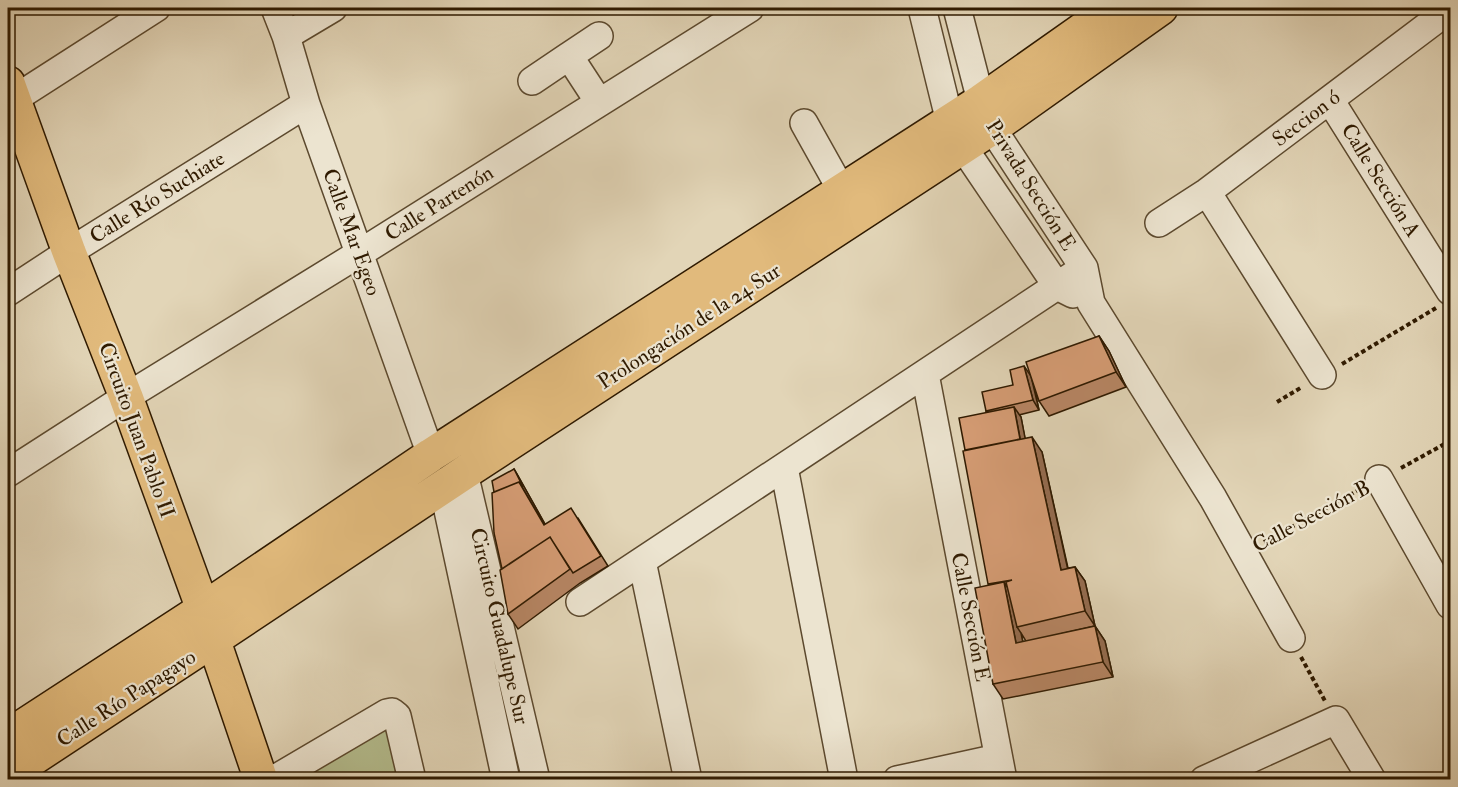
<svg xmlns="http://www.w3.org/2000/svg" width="1458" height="787" font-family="'IM FELL Double Pica',serif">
<rect width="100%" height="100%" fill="#e2d5b7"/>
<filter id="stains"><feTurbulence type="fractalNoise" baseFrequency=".00333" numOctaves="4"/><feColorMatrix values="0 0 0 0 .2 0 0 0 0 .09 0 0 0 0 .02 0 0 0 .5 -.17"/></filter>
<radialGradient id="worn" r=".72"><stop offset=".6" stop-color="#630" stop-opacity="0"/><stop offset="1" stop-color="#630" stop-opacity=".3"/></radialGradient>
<!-- green -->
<path fill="#b4bd8e" stroke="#726c47" stroke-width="1.5" d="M392,717L405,779H300Z"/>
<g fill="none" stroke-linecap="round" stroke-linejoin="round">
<!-- minor casing -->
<g stroke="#5c492e" stroke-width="30">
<path id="minor" d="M275,8L286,36L306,104L431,455
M922,8L950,122L963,147L1057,286L1073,294
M957,8L981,101L992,128L1084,268L1091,303L1213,498L1291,638
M286,36L333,8
M569,56L599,36
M532,81L569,56L599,102
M1330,100L1450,291
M8,103L156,8
M804,123L842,191
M1207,192L1322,375
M1159,223L1207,192L1450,9
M8,292L69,252L306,104
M925,374L1003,780
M784,467L844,780
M8,473L126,397L360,253L750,8
M464,473L536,780
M1379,479L1450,605
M443,487L506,780
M642,561L688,780
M580,602L1084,268
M273,780L387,713L392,712L397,716L412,780
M897,780L998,758
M1204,780L1336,720L1372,780"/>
</g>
<!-- major casing -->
<g stroke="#2f1a00" stroke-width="36">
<path id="major" d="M8,83L69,252L126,397L203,609L261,780
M8,736L203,609L431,455L981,101L1113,8
M8,775L213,640L464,473L992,128L1161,8"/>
</g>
<!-- path -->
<path stroke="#2f1a00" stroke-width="4" stroke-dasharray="4.5 3" stroke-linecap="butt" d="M1342,364L1436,308
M1277,402L1302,387
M1401,468L1450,441
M1264,542L1357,491
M1301,657L1325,701"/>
<!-- minor -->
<use href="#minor" stroke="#ece4d0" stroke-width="27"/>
<!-- major -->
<use href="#major" stroke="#e1ba7c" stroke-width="33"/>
</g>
<!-- wall -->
<path fill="#b78664" stroke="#2f1a00" stroke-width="1.5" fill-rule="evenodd" d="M1099,336L1109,351L1126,387L1049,416L1039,401L1034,387L1039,410L1019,415L1021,417L1025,439L1042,452L1068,568L1075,567L1085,581L1095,626L1060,634L1095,626L1105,641L1113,677L1003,699L993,684L989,585L965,450L988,413L986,411L1013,385L1030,373ZM1021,633L1026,641L1023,642Z
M514,469L545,524L578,518L608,566L580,583L518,629L508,614L502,569L494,492Z"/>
<!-- shaded-wall -->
<path fill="#956d51" stroke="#2f1a00" stroke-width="1.5" d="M1099,336L1109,351L1126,387L1116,372Z
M1024,366L1031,376L1039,410L1033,400Z
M1014,407L1021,417L1028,453L1021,443Z
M1032,437L1042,452L1071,584L1061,570Z
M514,469L517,474L551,535L544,525L519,482Z
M1075,567L1085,581L1095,626L1085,611Z
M1004,582L1014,597L1017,627L1021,633L1026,658L1016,643Z
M1095,626L1105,641L1113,677L1103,662Z"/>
<!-- building -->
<path fill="#d59c74" stroke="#2f1a00" stroke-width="1.5" d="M1099,336L1116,372L1039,401L1026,362Z
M1024,366L1033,400L986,411L982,392L1013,385L1010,370Z
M1014,407L1020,439L965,450L959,418Z
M1032,437L1061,570L1075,567L1085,611L1017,627L1006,582L1012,580L988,584L963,451Z
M514,469L523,487L519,482L494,492L492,481Z
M519,482L544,525L571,508L601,556L573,573L550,537L502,569L494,533L492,493Z
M550,537L570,569L508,614L500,570Z
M1004,582L1016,643L1095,626L1103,662L993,684L975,588Z"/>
<g text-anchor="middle" stroke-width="4.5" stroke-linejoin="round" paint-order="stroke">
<!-- street labels -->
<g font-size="21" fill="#2f1a00" stroke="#ece4d0">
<text transform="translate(1306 118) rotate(-37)" y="7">Seccion ó</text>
<text transform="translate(1381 180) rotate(58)" y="7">Calle Sección A</text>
<text transform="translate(1031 185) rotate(58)" y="7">Privada Sección E</text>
<text transform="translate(157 197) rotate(-32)" y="7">Calle Río Suchiate</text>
<text transform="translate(439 203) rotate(-32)" y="7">Calle Partenón</text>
<text transform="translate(352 232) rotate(70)" y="7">Calle Mar Egeo</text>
<text transform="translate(689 326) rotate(-33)" y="7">Prolongación de la 24 Sur</text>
<text transform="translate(137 430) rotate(70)" y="7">Circuito Juan Pablo II</text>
<text transform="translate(1311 516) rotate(-28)" y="7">Calle Sección B</text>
<text transform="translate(971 617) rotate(79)" y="7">Calle Sección E</text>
<text transform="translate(500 626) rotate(77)" y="7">Circuito Guadalupe Sur</text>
<text transform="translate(126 698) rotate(-33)" y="7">Calle Río Papagayo</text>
</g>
</g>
<!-- margin -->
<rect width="1458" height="787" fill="none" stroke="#e2d5b7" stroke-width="30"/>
<rect x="9" y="9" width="1440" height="769" fill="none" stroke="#2f1a00" stroke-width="3"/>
<rect x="15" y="15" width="1428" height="757" fill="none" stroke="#2f1a00" stroke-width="1.5"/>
<rect width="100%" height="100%" filter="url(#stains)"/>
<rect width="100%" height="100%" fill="url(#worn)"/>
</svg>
